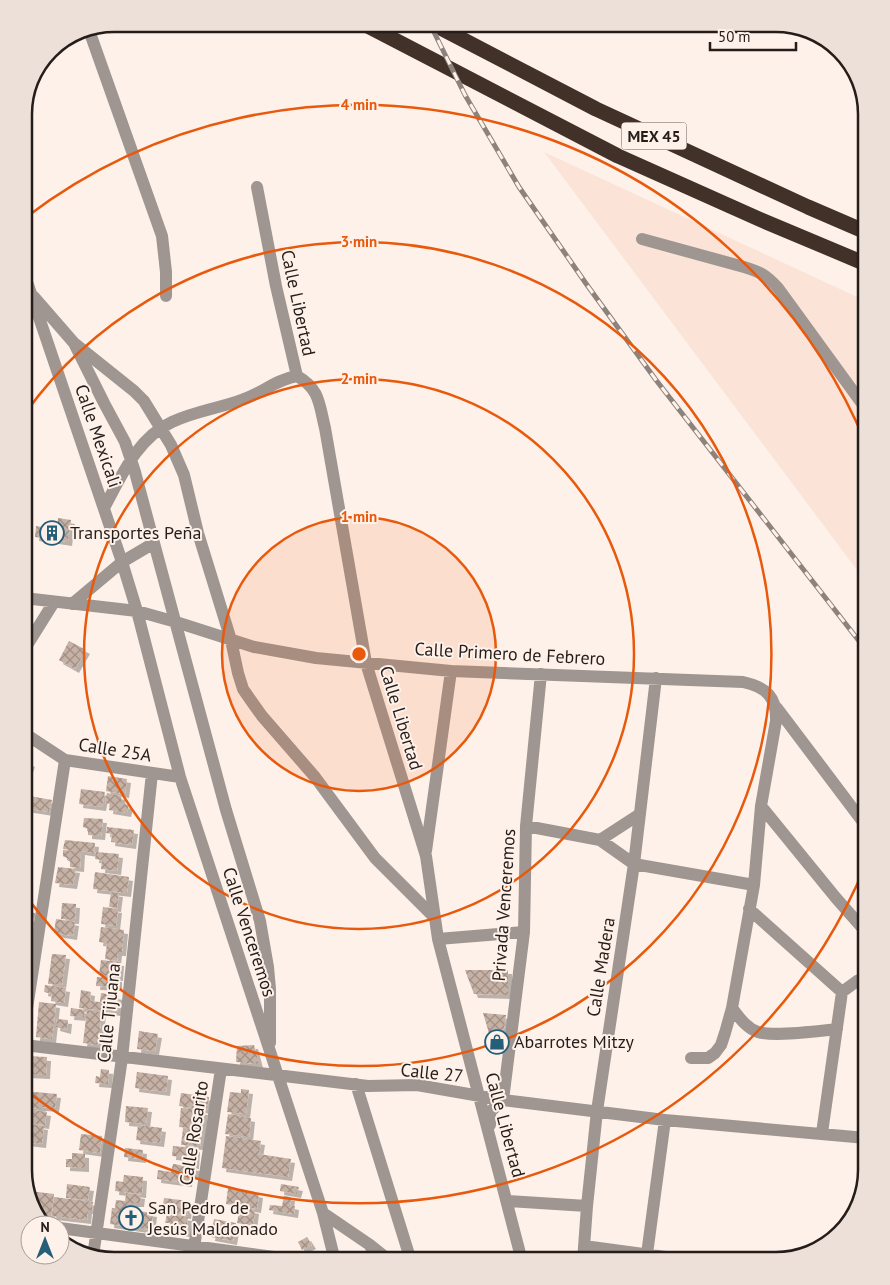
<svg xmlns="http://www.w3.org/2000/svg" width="890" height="1285" font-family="'PT Sans',sans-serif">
<defs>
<pattern id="building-cross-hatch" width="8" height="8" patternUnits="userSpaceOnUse" patternTransform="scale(1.25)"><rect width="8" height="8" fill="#c6b1a5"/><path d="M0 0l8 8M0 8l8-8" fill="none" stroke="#a18f86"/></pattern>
<filter id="shadow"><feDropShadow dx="4" dy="4" stdDeviation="0" flood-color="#0004"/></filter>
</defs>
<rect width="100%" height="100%" fill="#fef1e9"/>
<!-- built -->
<path fill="#fbe4d7" d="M544,152L866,301V582Z"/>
<!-- building -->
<path fill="url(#building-cross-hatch)" filter="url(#shadow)" d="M58,518L71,520L68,542L35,537L36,526L57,529Z
M69,641L86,650L75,669L59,660Z
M24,760L31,763L24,783Z
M108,776L127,779L125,794L106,791Z
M81,789L105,792L102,807L79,804Z
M107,793L121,796L122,804L129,805L127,813L109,810L110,804L105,803Z
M24,795L52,800L49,812L24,808Z
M84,818L103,819L101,836L88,835V829L83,827Z
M107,827L134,830L132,845L111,842L112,834L106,833Z
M65,840L95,843L94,853L81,851L80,868L70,867V860L63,856V850L75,851L63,849Z
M96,852L119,854L117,871L101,869L102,860L95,859Z
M58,867L76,869L73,885L55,883Z
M95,872L129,877L127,893L93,889Z
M111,892L119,893L117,908L109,907Z
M62,903L76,904L75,920L61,919Z
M103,907L118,909L116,926L101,924Z
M24,912L35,913L34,926L24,925Z
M56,919L75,922L73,936L54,933Z
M101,927L124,930L122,952H118L117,961L105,959L107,943L99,942Z
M52,954L66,955L62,985L48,984Z
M101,960L120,962L119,977L99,975Z
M465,970H508V995L474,994Z
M97,977L118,978V987L96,986Z
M45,985L66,988L64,1003L51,1001L52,994L44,992Z
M81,990L91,992L90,1001L100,1002L101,993L119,996L117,1012L79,1008Z
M39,1002L56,1004L52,1039L36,1037Z
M71,1008L85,1010L84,1017L70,1016Z
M87,1010L102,1012L98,1045L83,1043Z
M483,1013L506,1015L501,1050H494Z
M57,1019L68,1020L67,1030L56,1027Z
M139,1031L158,1034L155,1051L137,1049Z
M254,1045L259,1064L236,1062L237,1046Z
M25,1056L47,1057L46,1075L24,1074Z
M101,1069L109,1070L108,1084L95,1083L96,1076L100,1077Z
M137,1072L168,1076L166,1092L135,1088Z
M241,1089L249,1090L246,1114L227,1112L230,1092L241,1093Z
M24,1091L57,1094L55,1108L42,1107L41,1109L24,1107Z
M181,1093L209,1097L207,1110L179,1106Z
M126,1106L148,1108L146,1124L125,1122Z
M181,1108L204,1111L200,1146L181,1145L183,1128L199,1129L179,1127Z
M24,1109L47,1112L45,1125L24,1122Z
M228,1114L251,1118L249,1137L225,1134Z
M24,1123L44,1126L42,1144L24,1142Z
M138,1125L162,1128L160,1143L136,1140Z
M81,1134L102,1136L100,1153L79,1150Z
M226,1136L261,1141L259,1154L291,1159L288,1177L222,1168Z
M173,1146L196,1148L195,1165L182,1163L183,1157L172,1156Z
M125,1148L143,1150L142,1159L124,1157Z
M72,1153L85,1154V1168L66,1167V1159H72Z
M173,1164L196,1167L195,1175H189L188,1183L157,1179L158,1170L171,1172Z
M124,1175L143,1177L142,1194L115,1191L116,1181L123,1182Z
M67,1184L90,1187L88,1200L66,1198Z
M281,1184L299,1187L297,1194L280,1191Z
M228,1188L259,1194L257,1209L226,1204Z
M29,1191L54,1194L51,1216L35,1214Z
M126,1193L141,1195L140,1203H133L132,1210L153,1213L151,1230L110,1224L112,1208H115L116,1200L125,1201Z
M284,1196L291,1197L290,1205L295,1206L294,1214L269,1210L270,1205L282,1206Z
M54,1197L93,1202L92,1210H88L87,1220L52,1216Z
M164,1198L189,1201L187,1215L169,1213L170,1206L163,1205Z
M240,1207L255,1210L253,1226L237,1223Z
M167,1214L188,1217L186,1233L169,1231L170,1223H165Z
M214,1219L236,1223L233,1241L211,1237Z
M307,1237L312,1245L302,1250L298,1242Z
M60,1238L74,1240L73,1250L69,1249Z"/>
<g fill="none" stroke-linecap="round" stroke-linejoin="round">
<!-- minor -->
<path stroke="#9f9691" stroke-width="12" d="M90,33L162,236L166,272V296
M257,187L276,286L297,376C320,389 319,404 325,428L366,663L426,856L438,939L522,1261
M642,239L744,267C761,272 767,276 778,288L866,409
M24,273L122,562L137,611L180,777L323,1213L335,1261
M34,297L74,343L104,403L125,442L135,472L154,543
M74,343L134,391L144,401L171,445L184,475L198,533L231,640L238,673L243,689L252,702L262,716L315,777L375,858L435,918
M104,508C121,477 137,438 172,422C195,411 221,408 244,399C264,392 275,380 297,376
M24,598L137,611L176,622L254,647L316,658L451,671L743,682C766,687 777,697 776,721L761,806L754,885L732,1008L725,1033L721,1045L715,1053L708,1058H691
M72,604L122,562L154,543L226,810L260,921L268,967L270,989V1043
M24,650L54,602
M777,708L866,826
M24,733L65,760L180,777
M761,806L836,898L866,932
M526,826L600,840L634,864L754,885
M600,840L640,814
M426,851L451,671
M749,909L842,992
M438,939L524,932
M732,1008C739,1017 746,1028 758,1032C774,1037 818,1031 837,1029
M24,1028L65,760
M24,1045L368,1086L417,1085L503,1100L665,1120L866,1138
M356,1084L411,1261
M490,1125V1112L503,1100L524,932L526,826L541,674
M822,1133L842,992L857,981L866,977
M507,1201L587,1206
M323,1213L370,1245L376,1261
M60,1228L303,1261
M370,1245L390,1261
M584,1246L695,1261
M647,1254L665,1120
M93,1256L122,1058L152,773
M192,1261L221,1069
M583,1261L587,1206L597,1111L634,864L656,678"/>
<!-- highway -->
<path stroke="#423128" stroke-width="15" d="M364,24L618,156L759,219L866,264
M433,24L596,109L808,207L866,232"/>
<!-- rail casing -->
<g stroke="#8d837d" stroke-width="5">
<path id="rail" d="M430,24L465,95L519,187L587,285L656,380L866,650"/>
</g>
<!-- rail -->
<use href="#rail" stroke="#fef1e9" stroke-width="3" stroke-dasharray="9" stroke-linecap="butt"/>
</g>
<!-- distance rings -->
<circle cx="359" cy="654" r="137" fill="#e8590c" fill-opacity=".12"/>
<g fill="none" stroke="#e8590c" stroke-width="2.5">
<circle cx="359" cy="654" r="137"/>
<circle cx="359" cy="654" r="275"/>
<path d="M26 412A412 412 0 1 1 26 896"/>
<path d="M866 864A549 549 0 0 1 25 1090M25 218A549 549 0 0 1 866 444"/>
</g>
<!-- icons -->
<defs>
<g id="building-ring" transform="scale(1.25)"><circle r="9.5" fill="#fef1e9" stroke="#255e78" stroke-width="1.5"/><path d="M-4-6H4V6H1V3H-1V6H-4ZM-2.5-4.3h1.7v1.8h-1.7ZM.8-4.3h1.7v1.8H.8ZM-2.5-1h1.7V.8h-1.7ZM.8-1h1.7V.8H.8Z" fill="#255e78"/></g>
<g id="shop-ring" transform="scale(1.25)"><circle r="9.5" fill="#fef1e9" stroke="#255e78" stroke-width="1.5"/><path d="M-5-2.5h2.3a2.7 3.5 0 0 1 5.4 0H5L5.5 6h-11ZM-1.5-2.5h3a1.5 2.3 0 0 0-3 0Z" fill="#255e78"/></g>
<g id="church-ring" transform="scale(1.25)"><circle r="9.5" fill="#fef1e9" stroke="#255e78" stroke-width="1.5"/><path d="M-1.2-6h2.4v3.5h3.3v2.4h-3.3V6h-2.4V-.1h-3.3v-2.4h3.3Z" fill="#255e78"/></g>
</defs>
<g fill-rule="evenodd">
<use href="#building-ring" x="52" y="533"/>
<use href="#shop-ring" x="497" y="1042"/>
<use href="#church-ring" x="131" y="1218"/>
</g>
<g text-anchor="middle" stroke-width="4" stroke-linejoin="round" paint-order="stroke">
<!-- shield labels -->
<rect fill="#fef1e9" stroke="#665d57" stroke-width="1" x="621.5" y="122.5" width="65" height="27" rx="4"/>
<g font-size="16" font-weight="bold" fill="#251d19">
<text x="654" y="142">MEX 45</text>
</g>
<!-- street labels -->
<g font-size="18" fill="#251d19" stroke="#fef1e9">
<text transform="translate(298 303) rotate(78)" y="6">Calle Libertad</text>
<text transform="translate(98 436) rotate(71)" y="6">Calle Mexicali</text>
<text transform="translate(510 654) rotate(3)" y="6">Calle Primero de Febrero</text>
<text transform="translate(401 718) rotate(73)" y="6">Calle Libertad</text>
<text transform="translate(115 750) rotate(9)" y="6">Calle 25A</text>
<text transform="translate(504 905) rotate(-86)" y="6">Privada Venceremos</text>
<text transform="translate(249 932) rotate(72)" y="6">Calle Venceremos</text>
<text transform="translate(601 967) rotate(-81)" y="6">Calle Madera</text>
<text transform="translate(109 1013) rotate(-84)" y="6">Calle Tijuana</text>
<text transform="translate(432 1073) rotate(6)" y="6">Calle 27</text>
<text transform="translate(505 1125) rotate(75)" y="6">Calle Libertad</text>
<text transform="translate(194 1133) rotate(-81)" y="6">Calle Rosarito</text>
</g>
<!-- poi labels -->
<g font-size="18" fill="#251d19" stroke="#fef1e9" text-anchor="start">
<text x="70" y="539">Transportes Peña</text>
<text x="514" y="1048">Abarrotes Mitzy</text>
<text x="148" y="1214">San Pedro de<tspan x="148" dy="21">Jesús Maldonado</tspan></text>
</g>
</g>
<!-- crop -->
<path d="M0 0H890V1285H0ZM114 32H776A82 82 0 0 1 858 114V1170A82 82 0 0 1 776 1252H114A82 82 0 0 1 32 1170V114A82 82 0 0 1 114 32Z" fill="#ede0d8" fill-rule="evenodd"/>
<path fill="none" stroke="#251d19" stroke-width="2.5" d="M114 32H776A82 82 0 0 1 858 114V1170A82 82 0 0 1 776 1252H114A82 82 0 0 1 32 1170V114A82 82 0 0 1 114 32Z"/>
<circle cx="359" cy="654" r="8" fill="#e8590c" stroke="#fef1e9" stroke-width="2.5"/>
<g font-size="15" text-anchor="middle" font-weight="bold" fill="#e8590c" stroke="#fef1e9" stroke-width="4" stroke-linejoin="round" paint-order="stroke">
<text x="359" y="110">4 min</text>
<text x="359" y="247">3 min</text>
<text x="359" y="384">2 min</text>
<text x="359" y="522">1 min</text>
</g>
<!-- north arrow -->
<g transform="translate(45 1240)"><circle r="24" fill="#fef1e9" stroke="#a79c96"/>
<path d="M0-4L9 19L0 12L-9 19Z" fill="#255e78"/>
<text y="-8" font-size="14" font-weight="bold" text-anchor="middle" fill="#251d19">N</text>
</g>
<!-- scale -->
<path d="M710 42v8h86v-8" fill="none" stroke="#251d19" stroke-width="2.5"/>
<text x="718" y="42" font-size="15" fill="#251d19" stroke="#fef1e9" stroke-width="4" paint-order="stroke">50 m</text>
</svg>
